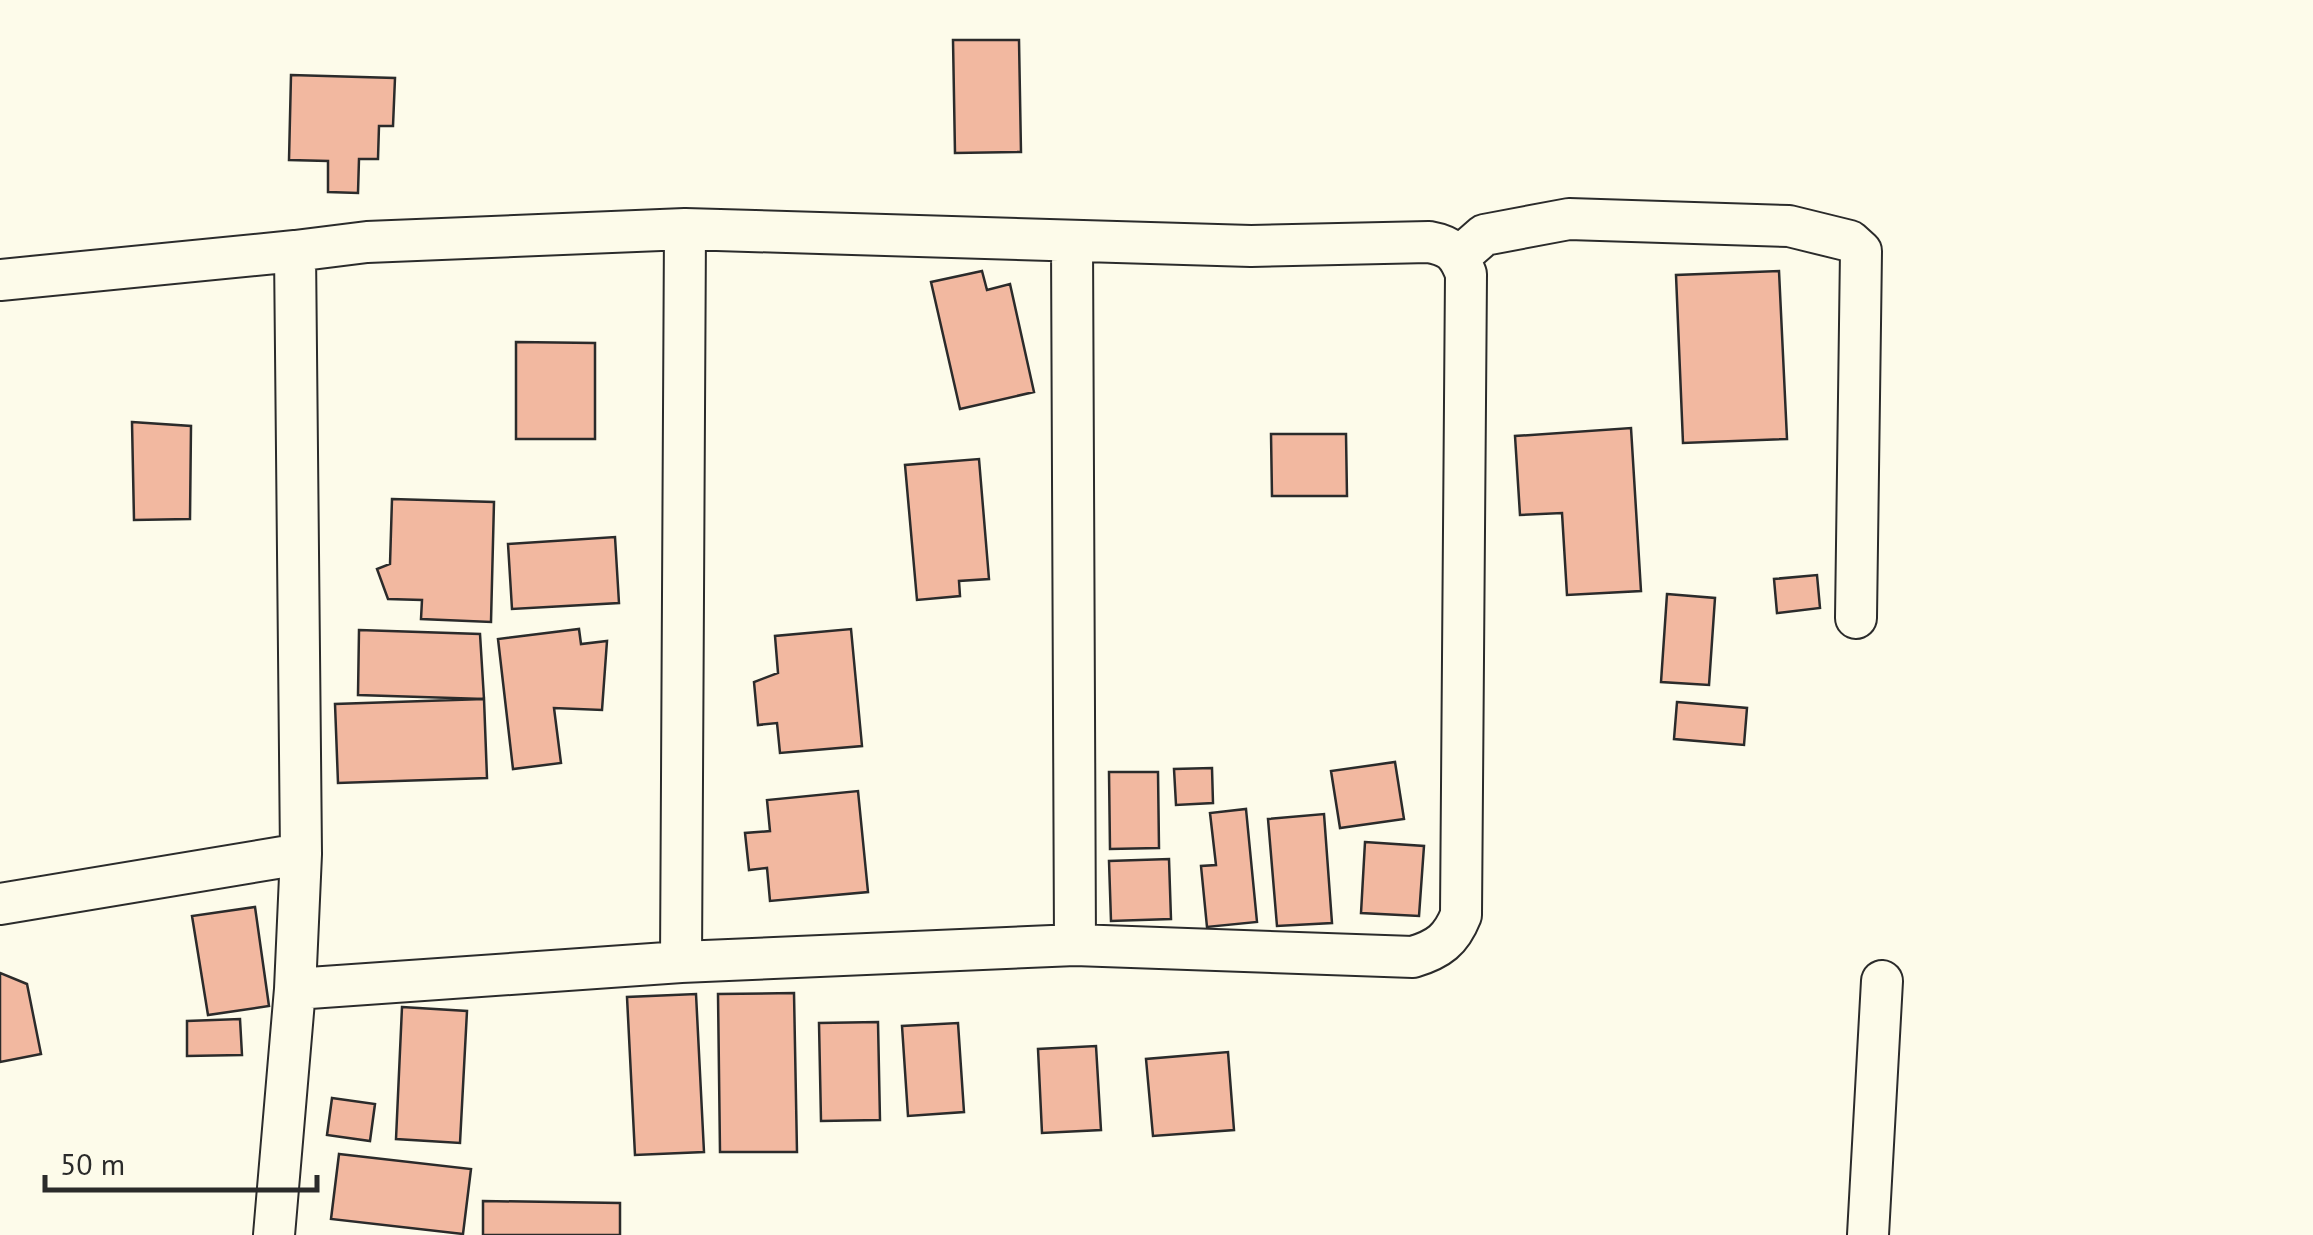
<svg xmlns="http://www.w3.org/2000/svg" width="2313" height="1235" font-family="'PT Sans',sans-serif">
<rect width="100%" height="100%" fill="#fdfbea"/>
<!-- building -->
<path fill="#f2b8a0" stroke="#2b2b2b" stroke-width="2.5" d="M953,40H1019L1021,152L955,153Z
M291,75L395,78L393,126H379L378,159H359L358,193L328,192V161L289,160Z
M982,271L987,290L1010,284L1034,392L960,409L931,282Z
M1779,271L1787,439L1683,443L1676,275Z
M516,342L595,343V439H516Z
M132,422L191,426L190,519L134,520Z
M1631,428L1641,591L1567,595L1562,513L1520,515L1515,436Z
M1271,434H1346L1347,496H1272Z
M979,459L989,579L959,581L960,596L917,600L905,465Z
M392,499L494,502L491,622L421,619L422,600L388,599L377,569L390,564Z
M615,537L619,603L512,609L508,544Z
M1817,575L1820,608L1777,613L1774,579Z
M1667,594L1715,598L1709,685L1661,682Z
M579,629L581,644L607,641L602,710L554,708L561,763L513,769L498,639Z
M851,629L862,746L780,753L777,723L758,725L754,682L778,673L775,636Z
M359,630L480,634L484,699L358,695Z
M484,699L487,778L338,783L335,704Z
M1677,702L1747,708L1744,745L1674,739Z
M1395,762L1404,819L1340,828L1331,771Z
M1212,768L1213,803L1176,805L1174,769Z
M1109,772H1158L1159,848L1110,849Z
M858,791L868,892L770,901L767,868L749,870L745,833L770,831L767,800Z
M1246,809L1257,922L1207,927L1201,866L1216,865L1210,813Z
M1324,814L1332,923L1277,926L1268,819Z
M1365,842L1424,846L1419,916L1361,913Z
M1169,859L1171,919L1111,921L1109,861Z
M255,907L269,1006L208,1015L192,916Z
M0,973L27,984L41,1054L0,1062Z
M794,993L797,1152H720L718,994Z
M696,994L704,1152L635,1155L627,997Z
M402,1007L467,1011L460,1143L396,1139Z
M240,1019L242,1055L187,1056V1021Z
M878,1022L880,1120L821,1121L819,1023Z
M958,1023L964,1112L908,1116L902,1026Z
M1096,1046L1101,1130L1042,1133L1038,1049Z
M1228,1052L1234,1130L1153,1136L1146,1059Z
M332,1098L375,1104L370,1141L327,1135Z
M339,1154L471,1169L463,1234L331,1219Z
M483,1201L620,1203V1235H483Z"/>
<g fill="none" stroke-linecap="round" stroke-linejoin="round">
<!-- minor casing -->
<g stroke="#2b2b2b" stroke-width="44">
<path id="minor" d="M1072,241L1075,945
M295,251L367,242L685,229L1251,246L1429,242C1451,246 1458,253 1466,274L1461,915C1451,940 1439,949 1413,957L1075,945L681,962L295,989
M1460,256L1484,235L1569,219L1789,226L1850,241L1861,251L1856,618
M0,280L295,251L301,854L295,989L274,1235
M0,904L301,854
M681,962L685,229
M1868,1235L1882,981"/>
</g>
<!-- minor -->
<use href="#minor" stroke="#fdfbea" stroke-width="40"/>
</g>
<!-- scale -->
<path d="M45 1175v15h272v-15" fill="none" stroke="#2b2b2b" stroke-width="5"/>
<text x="60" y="1175" font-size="30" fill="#2b2b2b" stroke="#fdfbea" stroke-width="8" paint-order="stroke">50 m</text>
</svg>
